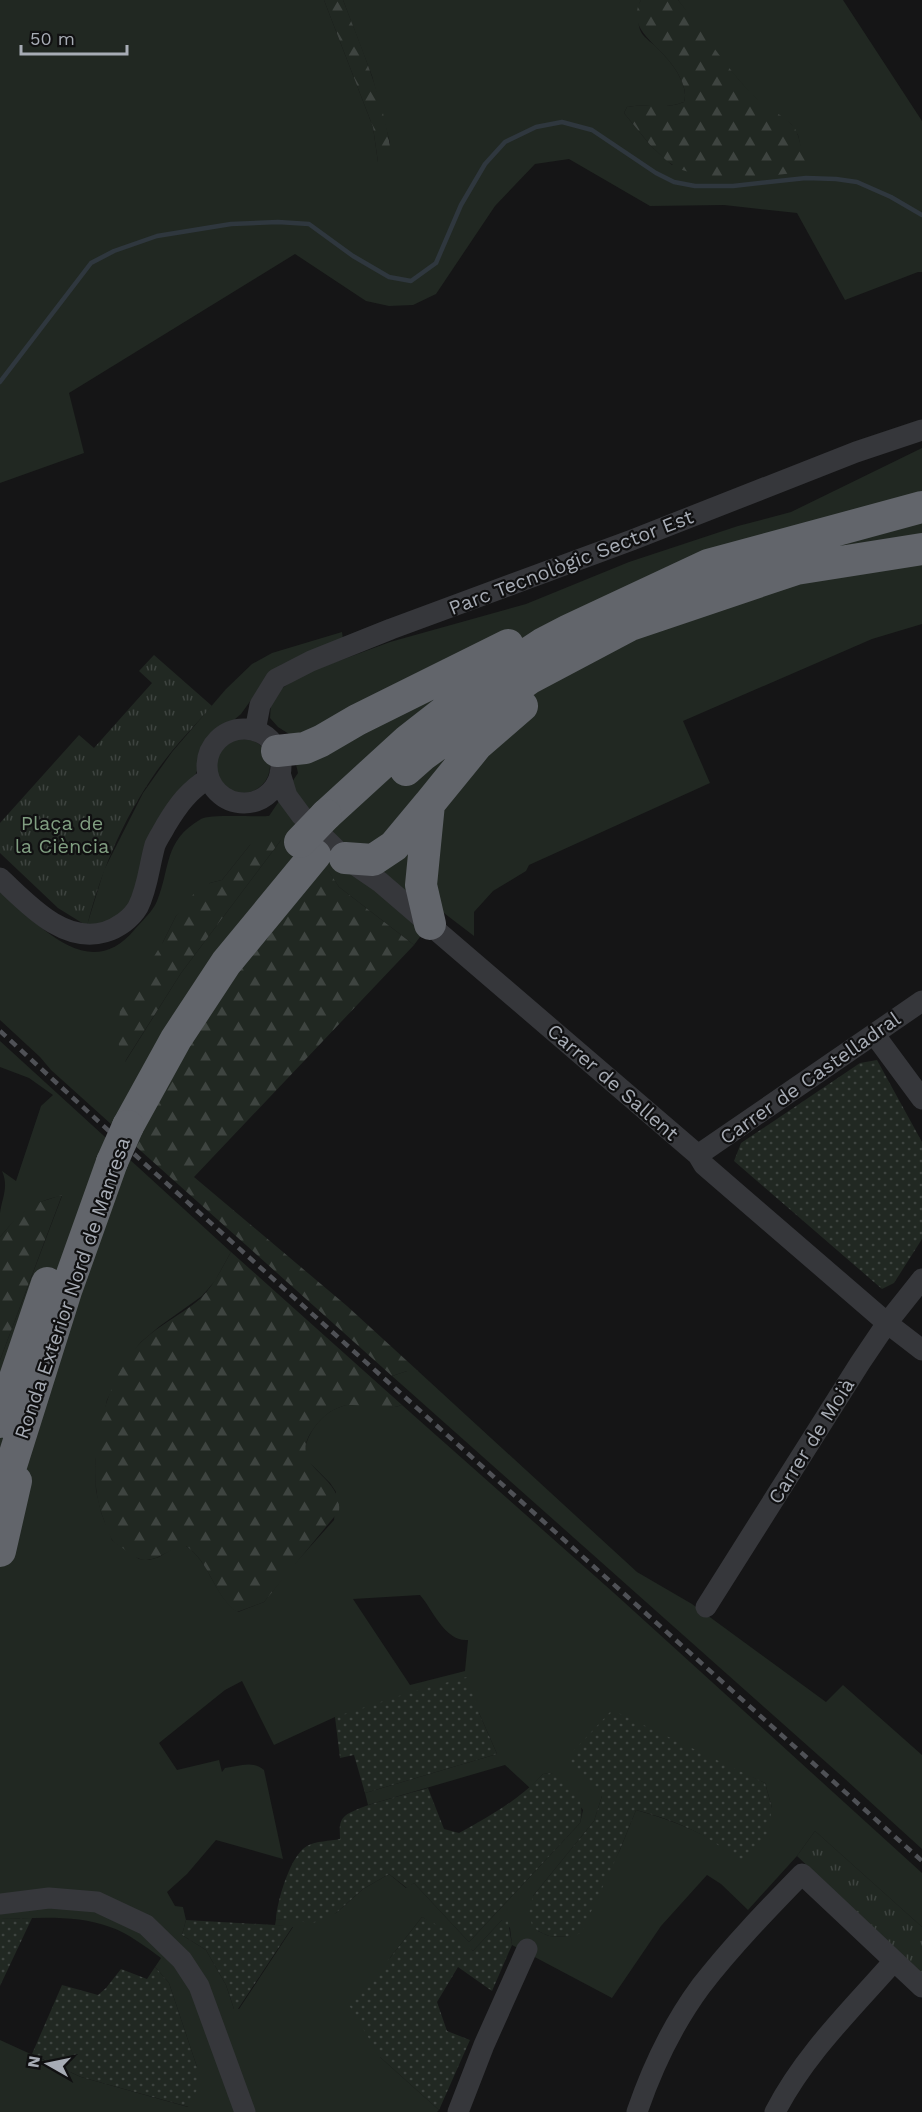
<svg xmlns="http://www.w3.org/2000/svg" width="922" height="2112" font-family="'Work Sans',sans-serif">
<defs>
<pattern id="forest-firs" width="22" height="20" patternUnits="userSpaceOnUse" patternTransform="scale(1.5)"><rect width="22" height="20" fill="#212822"/><path d="M5 1l3.5 6h-7zM16 11l3.5 6h-7z" fill="#3e4440"/></pattern>
<pattern id="park-tufts" width="24" height="20" patternUnits="userSpaceOnUse" patternTransform="scale(1.5)"><rect width="24" height="20" fill="#212822"/><path d="M3 7l-1-3M5 7V3M7 7l1-3M15 17l-1-3M17 17v-4M19 17l1-3" fill="none" stroke="#3e4440"/></pattern>
<pattern id="garden-dots" width="8" height="8" patternUnits="userSpaceOnUse" patternTransform="scale(1.5)"><rect width="8" height="8" fill="#212822"/><path d="M2 2h.1M6 6h.1" fill="none" stroke="#3e4440" stroke-width="1.8" stroke-linecap="round"/></pattern>
</defs>
<rect width="100%" height="100%" fill="#151516"/>
<!-- grass -->
<path fill="#212822" fill-rule="evenodd" d="M0,0H324L373,127L378,162L390,143L372,76L343,0H641C637,8 637,24 641,32C645,39 653,43 658,49C670,60 690,85 684,102C666,110 646,103 627,107L624,113L651,146L672,165L804,155L801,149L798,135L791,124L761,103L750,93L725,64L678,0H843L922,121V272H918L845,300L797,213L724,205L650,206L569,159L535,164L495,206L436,294L413,305L389,306L366,301L295,254L69,393L84,453L0,483Z
M922,448V624L872,639L683,721L710,783L529,865L526,871L493,891L474,912V936L440,910L414,945L339,887L324,865L132,1143L51,1070L40,1057L0,1020V890C37,923 89,986 135,929C142,921 153,911 157,901C171,867 163,841 201,819C208,814 257,817 269,816L298,773L289,734L278,727L270,718L271,702L279,690L306,673L390,642L526,604L629,562L738,526L791,512ZM281,840L181,973L125,1062L163,942L176,916L210,883L222,880L250,845Z
M342,632L343,639L281,665L251,700L241,714L234,720L222,725L209,737L195,776L126,910L106,923L87,925L104,870L143,793L172,752L226,689L252,664L272,653Z
M216 766a27 27 0 1 1 54 0a27 27 0 1 1-54 0Z
M0,1041L231,1252L215,1281L202,1296L160,1326L141,1342L130,1356L107,1400L98,1443L95,1464L96,1490L101,1512L112,1540L139,1559L149,1560L159,1557L177,1546H186C211,1563 213,1595 238,1612L264,1602L290,1569L334,1520L336,1492L330,1483L308,1461L304,1452C309,1427 328,1405 355,1404C374,1404 382,1411 402,1405L614,1593L922,1873V1927L815,1831L797,1856L748,1910L721,1884L707,1875L661,1926L612,1998L512,1945L510,1928L502,1920L473,1951L422,1917L390,1958L380,2057L439,2110L437,2112H0V2040L81,2077L188,2107L197,2089V2067L169,1983L155,1967L161,1958C146,1947 128,1933 110,1927C76,1914 36,1918 0,1919V1360L62,1196C32,1201 19,1215 0,1237C0,1230 0,1221 0,1213C2,1198 9,1187 2,1171L16,1181L41,1106L53,1095L29,1078L0,1067ZM420,1595C433,1610 445,1642 468,1640L465,1671L410,1685L353,1599ZM242,1681L274,1745L335,1717L479,1713L497,1754L365,1793L368,1805L505,1765L530,1788L543,1774L553,1773L583,1810L580,1823L469,1942L414,1883L406,1888L389,1874L363,1889L336,1913L291,1920L276,1919L275,1925L293,1927L239,2009H234L226,1985L206,1950L182,1935L186,1920L183,1907L175,1906L167,1892L187,1874L216,1840L283,1859L264,1770C253,1760 238,1766 225,1768L222,1772L219,1760L177,1770L159,1743L225,1690ZM719,1763L765,1783L772,1808L712,1840C688,1826 663,1818 636,1810L619,1852L570,1937L549,1936L538,1931L533,1896L594,1821L602,1796Z
M407,1371H418L637,1572L692,1604L826,1702L843,1685L922,1755V1849L845,1779L392,1376Z"/>
<!-- forest -->
<path fill="url(#forest-firs)" d="M324,0H343C363,52 387,107 392,163L378,162L373,127Z
M641,0H678C703,30 723,64 750,92C762,105 778,112 790,123C802,133 797,148 809,160L794,173L747,178L702,176L679,169L667,161L651,146L624,113L627,107C646,103 666,110 684,102C690,85 670,60 658,49C644,34 629,22 641,0Z
M269,834L281,840L181,973L124,1063L117,1038L120,1011L163,942L176,916L196,891L210,883L222,880L250,845L262,835Z
M324,864L339,887L414,945L194,1177L347,1306L418,1371H407L392,1376L132,1143L222,991Z
M62,1195L0,1360V1237L17,1217L34,1204Z
M231,1252L402,1405C395,1407 387,1409 379,1408C366,1407 356,1403 343,1406C330,1410 321,1418 314,1428C284,1468 343,1473 339,1511L264,1602L237,1612C213,1595 211,1563 186,1546C170,1546 157,1564 140,1559C134,1557 129,1553 124,1549C121,1547 116,1544 113,1541C109,1536 106,1527 104,1520C84,1472 100,1397 130,1355C149,1329 178,1318 201,1298C214,1285 222,1268 231,1252Z"/>
<!-- park -->
<path fill="url(#park-tufts)" d="M154,655L212,706C199,721 184,736 172,751C131,801 103,863 87,926L58,908L0,853V823L79,735L94,748L152,683L139,671Z
M815,1831L922,1927V1974L797,1856Z"/>
<!-- garden -->
<path fill="url(#garden-dots)" d="M877,1060L922,1142V1239L894,1283L882,1289L734,1161L741,1143L860,1063Z
M467,1677L479,1713L497,1754L365,1793L354,1755L340,1758L335,1717L411,1692Z
M612,1710L765,1783L772,1808L766,1841L742,1864C711,1835 677,1821 636,1810L619,1852L581,1933L570,1937L549,1936L538,1931L532,1925L529,1913L533,1896L594,1821L602,1796L564,1761Z
M553,1773H557C573,1790 586,1798 580,1823L469,1942L414,1883L407,1888L389,1874L363,1889L336,1913L324,1919L313,1923L276,1919C277,1901 291,1854 307,1846C316,1841 330,1841 340,1839C340,1831 338,1822 345,1816C356,1806 412,1793 428,1788L444,1829L459,1833C490,1816 519,1800 543,1774Z
M422,1917L454,1934L473,1951L502,1920L508,1921L512,1945L492,1991L458,1967L437,2002L447,2031L470,2040L439,2110L380,2057L349,2005L390,1958Z
M32,1918L0,1986V1919Z
M186,1920L293,1926L238,2009H234L226,1985L206,1950L182,1935Z
M155,1967L169,1983L197,2067V2090L189,2107L81,2077L32,2054L62,1985L98,1995L106,1988L121,1969L147,1979Z"/>
<g fill="none" stroke-linecap="round" stroke-linejoin="round">
<!-- stream -->
<path stroke="#2f373e" stroke-width="4.5" d="M0,382L91,263L114,251L157,236L231,224L278,222L309,224L353,256L389,277L411,281L436,263L461,205L485,164L505,142L536,127L562,122L592,130L656,173L674,182L695,186H733L806,178L836,179L857,182L891,197L922,215"/>
<!-- minor -->
<path stroke="#36373b" stroke-width="21" d="M207 766a37 37 0 1 1 74 0a37 37 0 1 1-74 0Z
M255,731L260,705L276,679L311,661L391,629L632,540L856,452L922,430
M280,773L287,796L301,815L345,858L380,882L698,1155L704,1165L887,1323L922,1350
M0,878C28,904 63,944 105,932C118,928 131,919 138,907C148,887 149,866 155,845C158,838 163,831 166,825C178,805 189,790 209,778
M874,1034L922,1099
M698,1155L922,1001
M706,1607L860,1363L887,1323L922,1279
M0,1904L49,1898L97,1902L146,1925L182,1960L199,1986L245,2112
M458,2112L484,2045L527,1949
M637,2112C652,2068 673,2024 701,1986C732,1946 767,1910 802,1874L922,1987
M775,2112C805,2054 851,2010 894,1961"/>
<!-- highway -->
<path stroke="#62656b" stroke-width="32" d="M277,751L305,748L321,741L357,720L508,645
M406,770L423,755L530,678L630,625L796,569L922,549
M326,815L408,740L472,690L542,644L569,630L708,565L922,507
M345,858L373,860L394,846L429,804
M430,924L421,885L429,804L477,745L522,706
M128,1126L176,1039L226,963L315,855
M0,1422L47,1283
M0,1501L66,1291L112,1162
M0,1551L16,1481"/>
<!-- rail -->
<path stroke="#4f5156" stroke-width="4.5" stroke-dasharray="8 6" stroke-linecap="butt" d="M0,1031L145,1164L922,1861"/>
<!-- highway-bridge -->
<path stroke="#62656b" stroke-width="32" d="M300,842L326,815
M112,1162L128,1126"/>
</g>
<g text-anchor="middle" stroke-width="4.5" stroke-linejoin="round" paint-order="stroke">
<!-- street labels -->
<g font-size="20" fill="#a7acb5" stroke="#101011">
<text transform="translate(571 562) rotate(-21)" y="7">Parc Tecnològic Sector Est</text>
<text transform="translate(810 1078) rotate(-35)" y="7">Carrer de Castelladral</text>
<text transform="translate(613 1082) rotate(41)" y="7">Carrer de Sallent</text>
<text transform="translate(72 1288) rotate(-71)" y="7">Ronda Exterior Nord de Manresa</text>
<text transform="translate(811 1441) rotate(-58)" y="7">Carrer de Moià</text>
</g>
<!-- park labels -->
<g font-size="20" fill="#809e81" stroke="#101011">
<text x="62" y="830">Plaça de<tspan x="62" dy="23">la Ciència</tspan></text>
</g>
</g>
<!-- north arrow -->
<g transform="translate(48 2064) rotate(279)" stroke="#101011" stroke-width="4.5" paint-order="stroke">
<path d="M0-4.5L10 22L0 15L-10 22Z" fill="#a7acb5"/>
<text y="-9" font-size="16" font-weight="bold" text-anchor="middle" fill="#a7acb5">N</text>
</g>
<!-- scale -->
<path d="M21 45v9h106v-9" fill="none" stroke="#a7acb5" stroke-width="3"/>
<text x="30" y="45" font-size="18" fill="#a7acb5" stroke="#101011" stroke-width="4.5" paint-order="stroke">50 m</text>
</svg>
